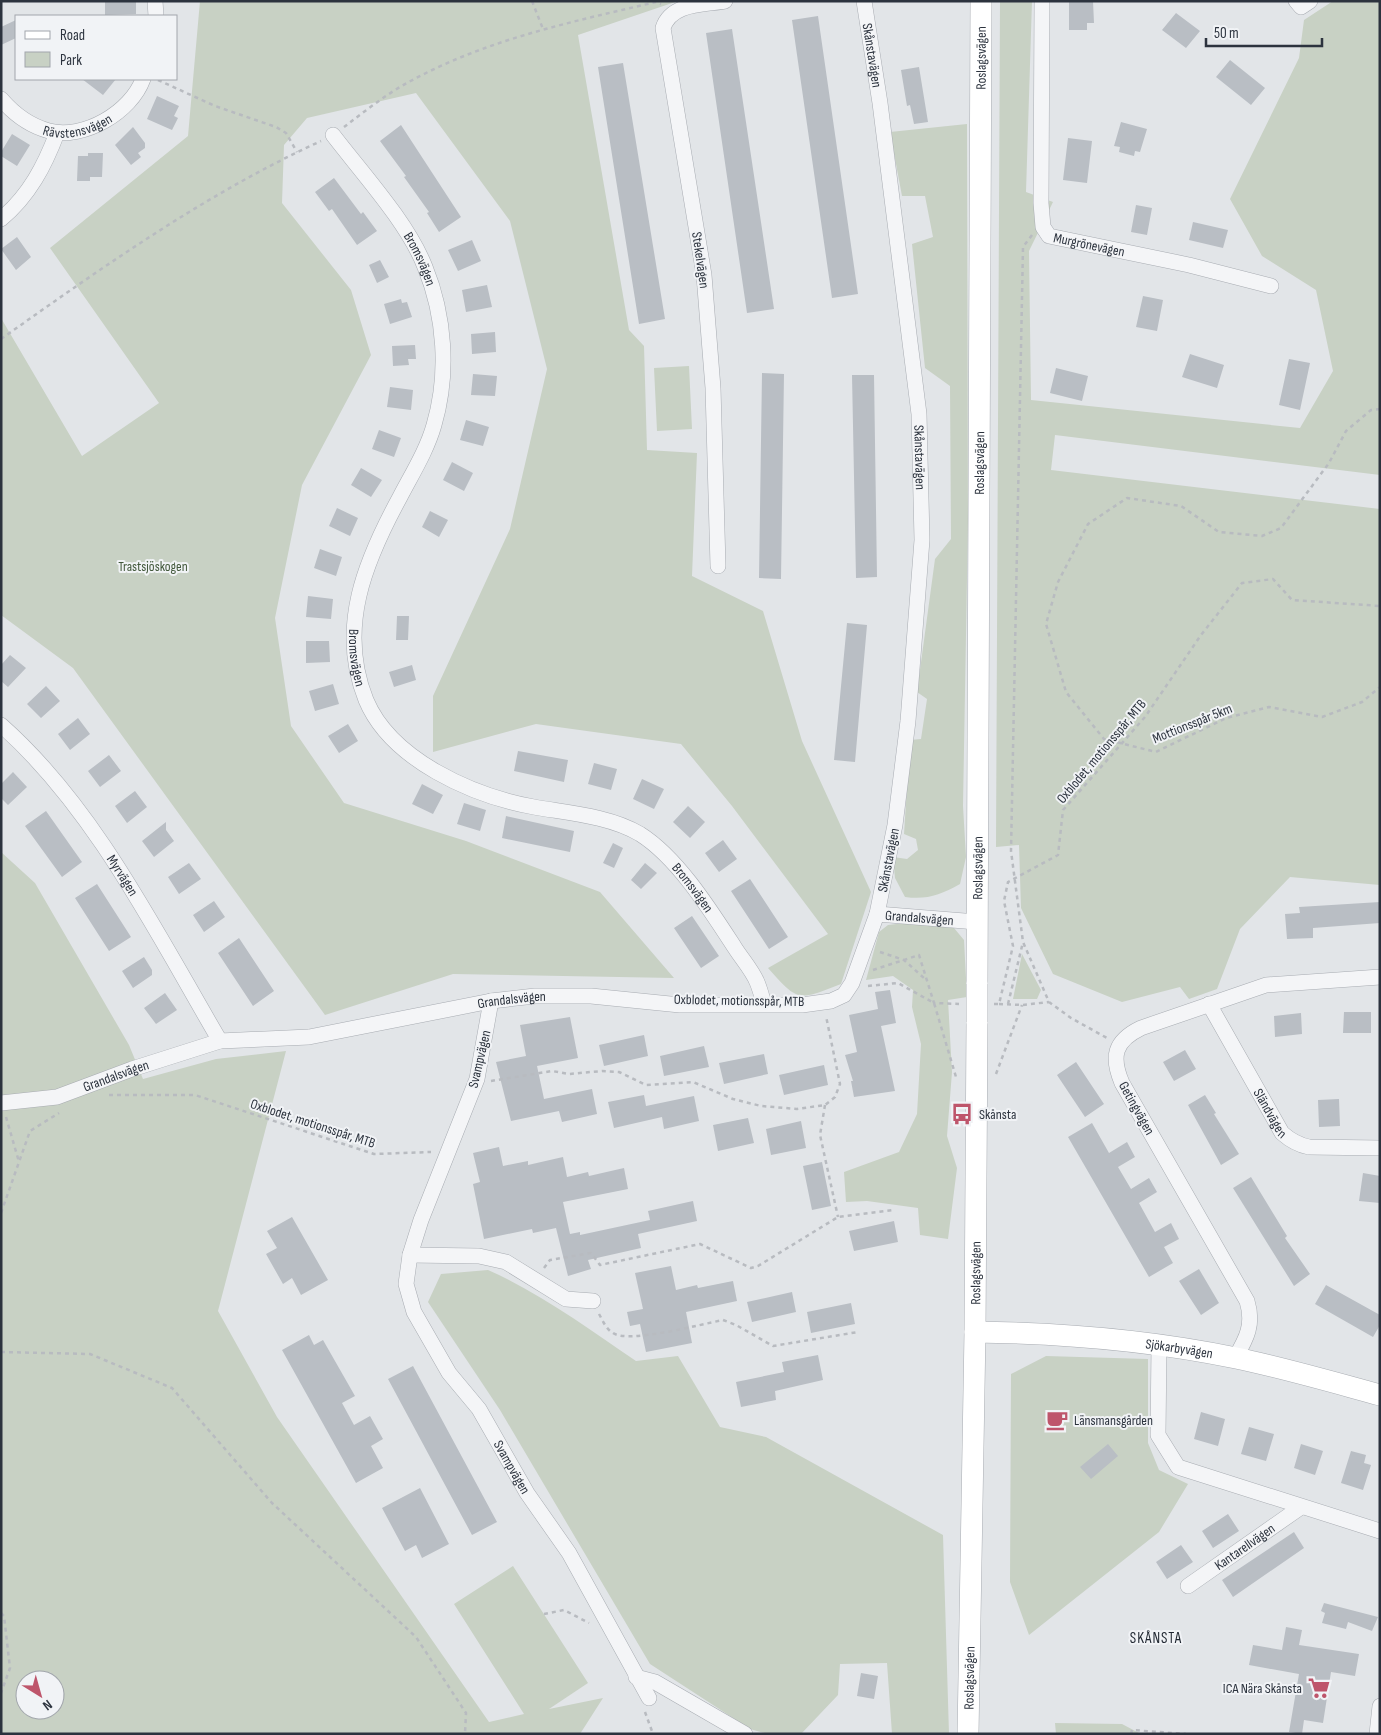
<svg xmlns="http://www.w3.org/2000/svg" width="1381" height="1735" font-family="'Sofia Sans Condensed',sans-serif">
<rect width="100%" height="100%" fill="#e2e5e8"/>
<!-- green -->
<path fill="#c8d1c4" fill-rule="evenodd" d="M200,1H678L578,35L629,330L644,346L647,450L697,453L692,576L763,611L802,741L871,892L841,984C798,1001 798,1002 768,968L828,934L732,806L681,744L536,724L433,752V696L510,529L547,369L510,221L416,93L307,118L284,145L282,203L351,290L371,355L302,485L275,618L291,726L344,803L466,841L600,892L674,978L453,974L325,1015L73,668L1,615V318L82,456L159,403L50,248L188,136Z
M1000,1H1032L1026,192L1053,202L1029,251L1031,400L1300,428L1333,371L1316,290L1262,256L1230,199L1299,58L1304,20L1333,1H1380V475L1055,435L1051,470L1380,509V885L1290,877L1240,929L1217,989L1189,999L1180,987L1122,1002L1053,974L1021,908L1019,845L996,847Z
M967,124L968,521L963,806L966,857L960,884C940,895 927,900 905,897L895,878L893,857L907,859L918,850L916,839L904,834L910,740L921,739L927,699L917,692L935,559L951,539L950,386L925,368L912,244L933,237L925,196H902L890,132Z
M689,366L692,429L657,431L654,368Z
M1,852L35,883L129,1045L143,1079L216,1059L286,1051L218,1311L277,1417L489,1722L524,1714L454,1604L513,1566L588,1683L549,1709L603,1698L580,1734H1ZM25,1680H55V1710H25Z
M905,923L954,928L964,940L967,997L948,1000L952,1072L947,1136L957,1168L948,1239L920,1235L918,1208L867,1201L846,1202L844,1172L899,1152L917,1114L921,1044L912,1007L913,990L893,976L866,980L879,932L888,925Z
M1022,954L1041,990L1037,999H1013Z
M488,1270C540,1293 589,1329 636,1361L678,1356L720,1427L766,1437L943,1535L949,1734H892L887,1663L840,1664L838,1695L801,1734H768L750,1729L650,1664L500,1410L428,1302L441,1274Z
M1046,1356L1148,1359V1443L1159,1470L1188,1484L1159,1532L1029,1635L1010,1582L1011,1374Z
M1055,1723L1122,1724L1141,1734H1056Z"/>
<!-- building -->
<path fill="#b9bec4" d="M105,1H136V14L105,15Z
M1069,1H1093L1094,23H1087V30H1069Z
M1176,13L1200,31L1186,48L1162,30Z
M818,16L858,294L832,298L792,20Z
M16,20V38L1,45V27Z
M732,29L774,309L747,313L706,33Z
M1230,60L1265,88L1251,105L1216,77Z
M623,63L665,319L639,324L598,67Z
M919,67L928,122L914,124L910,105L907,106L901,70Z
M82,79H116L103,95Z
M157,96L179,106L174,116L178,118L172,130L147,119Z
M1121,122L1147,129L1140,152L1135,151L1134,156L1119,152L1120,147L1114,146Z
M401,125L461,217L439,232L427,213L429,212L404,177L406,176L380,141Z
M133,127L145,143V148L138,153L141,157L131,165L115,145Z
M12,134L30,145L17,166L1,156V152Z
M1068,138L1092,141L1087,183L1063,180Z
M88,153H103L102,177H90V181H77L78,156H88Z
M334,178L361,214L363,212L377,231L357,245L332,209L329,211L315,192Z
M1136,205L1152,208L1147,235L1131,232Z
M1193,222L1228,230L1223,248L1189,240Z
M17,237L31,257L16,270L1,249Z
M472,240L481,261L458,271L448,250Z
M380,260L389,277L377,283L369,265Z
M487,285L492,307L466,312L462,290Z
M1143,296L1163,300L1157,331L1136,327Z
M401,299L402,303L407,302L412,317L390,324L384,304Z
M495,332L496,352L472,354L471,334Z
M415,345L416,359H408L409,365L393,366L392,346Z
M1190,354L1224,365L1217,388L1182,377Z
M1289,359L1310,363L1300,410L1279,405Z
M1056,368L1088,376L1082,401L1050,393Z
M762,373L784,374L781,579L759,578Z
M473,374L497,376L495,396L471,395Z
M852,375H874L877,577L856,578Z
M390,387L413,390L411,410L387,407Z
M466,420L489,427L483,446L460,440Z
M379,430L401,438L394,457L372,449Z
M452,462L473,473L464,491L443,480Z
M361,468L382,480L371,497L351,485Z
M337,508L358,518L350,536L329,526Z
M430,511L448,520L439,537L422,527Z
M320,549L342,557L336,576L314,568Z
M308,596L333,599L331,619L306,617Z
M397,616H409L408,640H396Z
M847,623L867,625L855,762L834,760Z
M306,641H329L330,662L306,663Z
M10,655L26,668L8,687L1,681V665Z
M412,665L416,680L394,687L389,672Z
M333,684L339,704L315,711L309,691Z
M46,686L60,701L41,718L27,704Z
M78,718L90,734L70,750L58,734Z
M348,724L358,741L339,753L328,736Z
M518,751L568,760L564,782L514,771Z
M109,755L121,771L100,787L88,771Z
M594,763L617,769L611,790L588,784Z
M13,772L27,787L8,805L1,798V784Z
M642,779L664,789L654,809L633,799Z
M422,784L443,795L433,814L412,804Z
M135,791L147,807L127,823L115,806Z
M464,803L486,810L480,831L457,824Z
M688,806L705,822L690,838L673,822Z
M46,811L82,862L62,877L25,826Z
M506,816L574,831L570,852L502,838Z
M166,822V830L174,841L154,857L142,841Z
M723,840L737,859L719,872L705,853Z
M613,843L623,848L614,868L603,863Z
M189,863L201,879L179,894L168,877Z
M645,863L657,873L641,889L631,880Z
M750,879L788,937L769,949L731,891Z
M97,884L131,937L109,951L75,898Z
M214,901L225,917L204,932L193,915Z
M1380,902V923L1313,928V938L1287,939L1285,914L1300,913L1299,907Z
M692,916L719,956L701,968L674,928Z
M239,938L274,991L253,1006L218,953Z
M144,957L152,970V975L133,988L122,971Z
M890,990L896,1023L881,1026L895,1091L854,1097L851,1081H853L845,1055L857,1052L849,1015L878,1009L875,992Z
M165,993L177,1010L156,1024L144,1008Z
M1344,1012H1371V1033H1343Z
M1301,1013L1302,1034L1275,1037L1274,1016Z
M570,1017L578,1058L537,1066L544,1099L592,1089L597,1114L562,1122L559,1111L511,1121L496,1062L526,1056L520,1025Z
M644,1035L648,1056L604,1066L599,1045Z
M704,1046L709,1067L664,1076L660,1056Z
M1185,1050L1196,1069L1174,1081L1163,1062Z
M764,1054L768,1074L724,1084L719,1063Z
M1076,1062L1104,1104L1085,1117L1057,1075Z
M824,1065L828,1085L784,1095L779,1075Z
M644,1095L646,1106L694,1096L699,1121L664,1129L662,1117L614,1128L608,1102Z
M1205,1095L1216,1113L1214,1114L1239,1154L1221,1165L1188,1105Z
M1339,1099L1340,1126L1319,1127L1318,1100Z
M748,1118L754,1143L718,1151L713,1125Z
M801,1121L806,1148L771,1155L766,1129Z
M1092,1123L1109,1153L1127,1142L1135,1157L1118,1167L1131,1189L1149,1178L1157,1192L1139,1203L1155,1232L1171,1223L1179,1239L1164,1247L1173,1263L1149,1277L1068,1137Z
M499,1147L503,1166L528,1161V1165L563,1157L567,1177L588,1172L589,1176L624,1168L628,1189L563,1202L570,1234L580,1232V1235L650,1220L648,1211L693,1201L697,1221L638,1234L641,1248L588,1260L591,1269L568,1276L556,1228L533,1233L532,1229L484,1239L473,1184L480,1182L473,1153Z
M822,1162L831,1206L812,1210L803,1166Z
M1363,1173L1380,1176V1203L1359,1201Z
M1251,1177L1287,1236L1285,1238L1310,1274L1294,1286L1233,1188Z
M292,1217L328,1280L301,1295L292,1278L283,1284L266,1254L277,1248L267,1231Z
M894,1221L898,1242L854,1251L849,1231Z
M671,1266L676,1290L697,1285L698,1288L733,1281L737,1301L686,1312L692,1343L646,1352L640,1324L630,1326L627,1312L643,1309L635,1273Z
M1199,1269L1219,1303L1201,1315L1179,1281Z
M1326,1285L1380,1315V1325L1373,1337L1315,1304Z
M792,1292L796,1312L752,1322L747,1302Z
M851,1303L855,1324L811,1333L807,1312Z
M309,1335L314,1345L323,1340L355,1396L342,1403L354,1425L370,1416L383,1439L371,1446L383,1468L356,1483L282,1350Z
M818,1355L823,1380L775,1391L776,1400L741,1407L736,1382L784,1372L782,1362Z
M413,1366L497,1522L472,1535L388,1379Z
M1201,1412L1225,1419L1218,1446L1194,1439Z
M1249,1427L1274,1434L1266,1461L1241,1454Z
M1108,1444L1118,1456L1091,1479L1080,1467Z
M1301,1444L1323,1451L1315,1475L1294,1468Z
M1351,1451L1366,1455L1364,1463L1371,1465L1363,1490L1341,1483Z
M420,1488L449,1544L422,1558L416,1545L405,1551L382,1508Z
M1228,1514L1239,1531L1213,1548L1202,1531Z
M1294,1532L1304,1548L1233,1597L1222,1580Z
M1181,1545L1193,1562L1167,1579L1156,1562Z
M1324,1603L1378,1617L1372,1631L1348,1622L1346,1629L1322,1623L1325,1613L1321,1611Z
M1286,1627L1302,1630L1299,1645L1359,1654L1355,1676L1331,1672L1323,1723L1304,1720L1302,1734L1289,1732L1299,1674L1249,1665L1253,1645L1282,1650Z
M861,1673L878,1676L874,1699L857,1696Z"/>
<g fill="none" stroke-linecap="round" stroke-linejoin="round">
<!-- street casing -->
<g stroke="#a8acb2" stroke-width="16">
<g id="street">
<path d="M155,1L156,16"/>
<path id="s1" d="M864,1L880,103L919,414L922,540L908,721L895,825L877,914"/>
<path id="s2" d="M1042,1L1041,203L1043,227L1049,236L1189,265L1271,286"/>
<path d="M1296,1L1301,7L1310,1"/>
<path id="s3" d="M1,99C13,113 30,126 49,131C84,140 131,112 143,79"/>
<path id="s4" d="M333,135C362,173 408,223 425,267C445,316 449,374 434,425C427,450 412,474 400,497C365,561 337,628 366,700C391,760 473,796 534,807C568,813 610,816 640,834C678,858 711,911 735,948C742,959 752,970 757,982C760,989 762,997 764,1004"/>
<path d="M1,219C29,196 45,165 57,133"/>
<path d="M718,566L713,388L704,275L663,28C671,3 702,5 725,1"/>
<path id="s5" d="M1,725C95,808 157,934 220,1041"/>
<path id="s6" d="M491,1001L477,1079L421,1220L410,1255L406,1284L414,1312L449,1373L479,1409L527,1493L569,1553L649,1698"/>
<path id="s7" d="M1209,1004L1282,1133C1290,1140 1298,1145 1309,1147L1380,1148"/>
<path id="s8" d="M1,1103L57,1097L132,1069L220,1041L309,1037L491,1001L535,996H591L680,1005H802L831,1001L844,995L852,983L877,914L977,922"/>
<path d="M410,1255L479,1256L506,1262L566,1299L593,1301"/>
<path d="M1159,1346L1158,1435L1178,1467L1380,1531"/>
<path d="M1235,1358C1247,1338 1254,1324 1247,1301L1122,1083C1111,1057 1114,1041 1141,1028L1266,985L1380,977"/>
<path id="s9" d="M1188,1586L1301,1507"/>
<path d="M636,1677L655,1682L745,1734"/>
<path d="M1377,1734L1380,1706"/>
</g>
</g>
<!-- secondary casing -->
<g stroke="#a8acb2" stroke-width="22">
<g id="secondary">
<path id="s10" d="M977,984L981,1"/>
<path id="s11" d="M975,1332C1059,1333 1154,1341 1236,1358C1284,1368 1332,1382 1380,1395"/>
<path id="s12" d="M968,1734L975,1332L977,1022"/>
</g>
</g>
<!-- path -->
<path stroke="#b8bbc0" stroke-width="2.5" stroke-dasharray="4 4" stroke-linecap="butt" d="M532,1L543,29
M158,80L215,106L276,127L286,133L297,152
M344,127C364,112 385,95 407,83C484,40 571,22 656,2L661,4
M1032,235L1023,247L1011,851L1023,942L1049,1002L1071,1018L1107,1038
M1,339C103,267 207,193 321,141
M1380,409L1371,410L1346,431L1329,463L1281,528L1262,536L1219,532L1181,506L1127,498L1088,524L1058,582L1046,624L1066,692L1104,739L1156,752L1226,718L1269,707L1322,717L1362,702L1380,687
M880,952L904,960L925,979
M873,970L919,955L934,1003L959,1004
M868,986L898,983L934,1003L956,1077
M994,1004H999L1013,946L1004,901L1008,882L1058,855L1063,810L1145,717L1201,635L1242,583L1273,579L1292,600L1380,606
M999,1004L1022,1005L1049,1002
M1008,1004L1023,942
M996,1074L1022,1005
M491,1081L552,1071L569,1074L602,1071L619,1072L646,1085L693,1082L733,1099L761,1106L797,1109L825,1105L835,1097L840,1084L826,1016
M109,1095H195L374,1154L431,1152
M825,1105L820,1135L838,1217
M6,1117L19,1162
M1,1213L30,1131L59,1113
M544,1268L550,1260L591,1253L600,1265L700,1244L751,1268L758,1266L838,1217L893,1210
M599,1314C603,1321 606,1329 613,1333C628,1344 702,1324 723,1320L736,1325L773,1346L858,1332
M1,1352L90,1354L172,1388L272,1503L416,1637L466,1713L465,1734
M1,1613L4,1616L10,1668L1,1693
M544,1614L564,1610L589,1623
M645,1712L653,1734
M1131,1734L1132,1730L1186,1734"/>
<!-- street -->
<use href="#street" stroke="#f4f5f7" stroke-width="15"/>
<!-- secondary -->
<use href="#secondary" stroke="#fff" stroke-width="21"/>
<!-- secondary-bridge casing -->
<g stroke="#a8acb2" stroke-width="22" stroke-linecap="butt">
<path id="secondary-bridge" d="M977,1022V984"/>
</g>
<!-- secondary-bridge -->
<use href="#secondary-bridge" stroke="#fff" stroke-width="21"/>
</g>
<!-- icons -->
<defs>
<g id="bus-bare" transform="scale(1.725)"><path d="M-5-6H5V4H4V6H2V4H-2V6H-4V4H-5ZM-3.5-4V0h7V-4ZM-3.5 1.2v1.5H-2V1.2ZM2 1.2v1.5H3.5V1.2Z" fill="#be556b" stroke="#f1f3f6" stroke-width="2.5" paint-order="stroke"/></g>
<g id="cafe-bare" transform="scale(1.725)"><path d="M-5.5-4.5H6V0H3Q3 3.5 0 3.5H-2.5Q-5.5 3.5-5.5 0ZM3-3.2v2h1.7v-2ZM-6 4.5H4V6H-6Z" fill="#be556b" stroke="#f1f3f6" stroke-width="2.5" paint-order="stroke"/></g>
<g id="supermarket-bare" transform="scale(1.725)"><path d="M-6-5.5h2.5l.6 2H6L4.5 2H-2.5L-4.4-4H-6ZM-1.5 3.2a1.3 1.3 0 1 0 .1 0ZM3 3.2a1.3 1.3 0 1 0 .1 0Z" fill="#be556b" stroke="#f1f3f6" stroke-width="2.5" paint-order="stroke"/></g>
</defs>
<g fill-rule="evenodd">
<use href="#bus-bare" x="962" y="1114"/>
<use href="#cafe-bare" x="1057" y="1420"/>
<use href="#supermarket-bare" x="1319" y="1688"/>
</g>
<g text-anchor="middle" stroke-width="4" stroke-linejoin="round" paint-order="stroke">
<!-- street labels -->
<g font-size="14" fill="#2c333e" stroke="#f1f3f6">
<text dy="5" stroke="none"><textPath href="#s1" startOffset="55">Skånstavägen</textPath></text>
<text dy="5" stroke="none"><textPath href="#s10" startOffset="926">Roslagsvägen</textPath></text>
<text dy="5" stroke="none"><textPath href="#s3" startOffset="88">Rävstensvägen</textPath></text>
<text dy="5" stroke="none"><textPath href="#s2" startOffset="278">Murgrönevägen</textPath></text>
<text dy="5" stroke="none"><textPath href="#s4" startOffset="152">Bromsvägen</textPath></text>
<text transform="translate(701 260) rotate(82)" y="5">Stekelvägen</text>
<text dy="5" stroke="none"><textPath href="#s1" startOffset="460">Skånstavägen</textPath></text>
<text dy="5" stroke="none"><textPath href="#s10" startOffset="521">Roslagsvägen</textPath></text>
<text dy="5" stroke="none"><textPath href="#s4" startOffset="572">Bromsvägen</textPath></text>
<text transform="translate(1192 723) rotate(-22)" y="5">Mottionsspår 5km</text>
<text transform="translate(1101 751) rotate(-50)" y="5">Oxblodet, motionsspår, MTB</text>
<text transform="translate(888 860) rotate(-79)" y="5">Skånstavägen</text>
<text dy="5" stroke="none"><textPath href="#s10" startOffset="116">Roslagsvägen</textPath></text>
<text dy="5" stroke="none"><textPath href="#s5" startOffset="194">Myrvägen</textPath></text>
<text dy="5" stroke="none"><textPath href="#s4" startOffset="1008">Bromsvägen</textPath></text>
<text dy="5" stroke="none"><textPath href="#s8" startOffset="989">Grandalsvägen</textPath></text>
<text transform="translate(739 1000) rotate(1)" y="5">Oxblodet, motionsspår, MTB</text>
<text dy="5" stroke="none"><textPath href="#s8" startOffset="524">Grandalsvägen</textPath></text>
<text transform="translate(479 1059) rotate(-77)" y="5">Svampvägen</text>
<text dy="5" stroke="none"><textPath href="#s8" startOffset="119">Grandalsvägen</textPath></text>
<text transform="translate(1137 1108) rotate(61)" y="5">Getingvägen</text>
<text dy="5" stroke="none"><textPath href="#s7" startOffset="125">Sländvägen</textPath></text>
<text transform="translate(313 1123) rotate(18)" y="5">Oxblodet, motionsspår, MTB</text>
<text dy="5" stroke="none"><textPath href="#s12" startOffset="461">Roslagsvägen</textPath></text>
<text dy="5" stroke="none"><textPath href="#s11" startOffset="205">Sjökarbyvägen</textPath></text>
<text dy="5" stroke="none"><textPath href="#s6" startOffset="510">Svampvägen</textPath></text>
<text dy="5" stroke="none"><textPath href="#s9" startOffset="69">Kantarellvägen</textPath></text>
<text dy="5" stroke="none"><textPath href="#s12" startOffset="56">Roslagsvägen</textPath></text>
</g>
<!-- park labels -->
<g font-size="14" fill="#42583b" stroke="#f1f3f6">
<text x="153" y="571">Trastsjöskogen</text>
</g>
<!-- poi labels -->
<g font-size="14" fill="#2c333e" stroke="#f1f3f6" text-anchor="start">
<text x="979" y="1119">Skånsta</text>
<text x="1074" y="1425">Länsmansgården</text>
<text x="1302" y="1693" text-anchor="end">ICA Nära Skånsta</text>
</g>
<!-- neighbourhood labels -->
<g font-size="15" letter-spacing="1" fill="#1e252f" stroke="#f1f3f6">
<text x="1156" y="1643">SKÅNSTA</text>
</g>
</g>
<!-- border -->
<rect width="1381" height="1735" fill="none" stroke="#2c333e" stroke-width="5"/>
<!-- legend -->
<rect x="15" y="15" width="162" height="65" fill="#f1f3f6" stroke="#a2a6ac"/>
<rect x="25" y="31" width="25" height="8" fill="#ffffff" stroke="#a2a6ac"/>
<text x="60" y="40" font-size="15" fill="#2c333e">Road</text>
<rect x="25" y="52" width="25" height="15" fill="#c8d1c4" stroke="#a2a6ac"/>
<text x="60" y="65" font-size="15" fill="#2c333e">Park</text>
<!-- north arrow -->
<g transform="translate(40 1695) rotate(143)"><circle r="24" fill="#f1f3f6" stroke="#a2a6ac"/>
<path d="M0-4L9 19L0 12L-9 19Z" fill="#be556b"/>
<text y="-8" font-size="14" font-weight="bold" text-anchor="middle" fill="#2c333e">N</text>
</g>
<!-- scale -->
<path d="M1206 38v8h116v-8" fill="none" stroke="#2c333e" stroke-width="2.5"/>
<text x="1214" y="38" font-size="15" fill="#2c333e" stroke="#f1f3f6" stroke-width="4" paint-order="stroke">50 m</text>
</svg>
